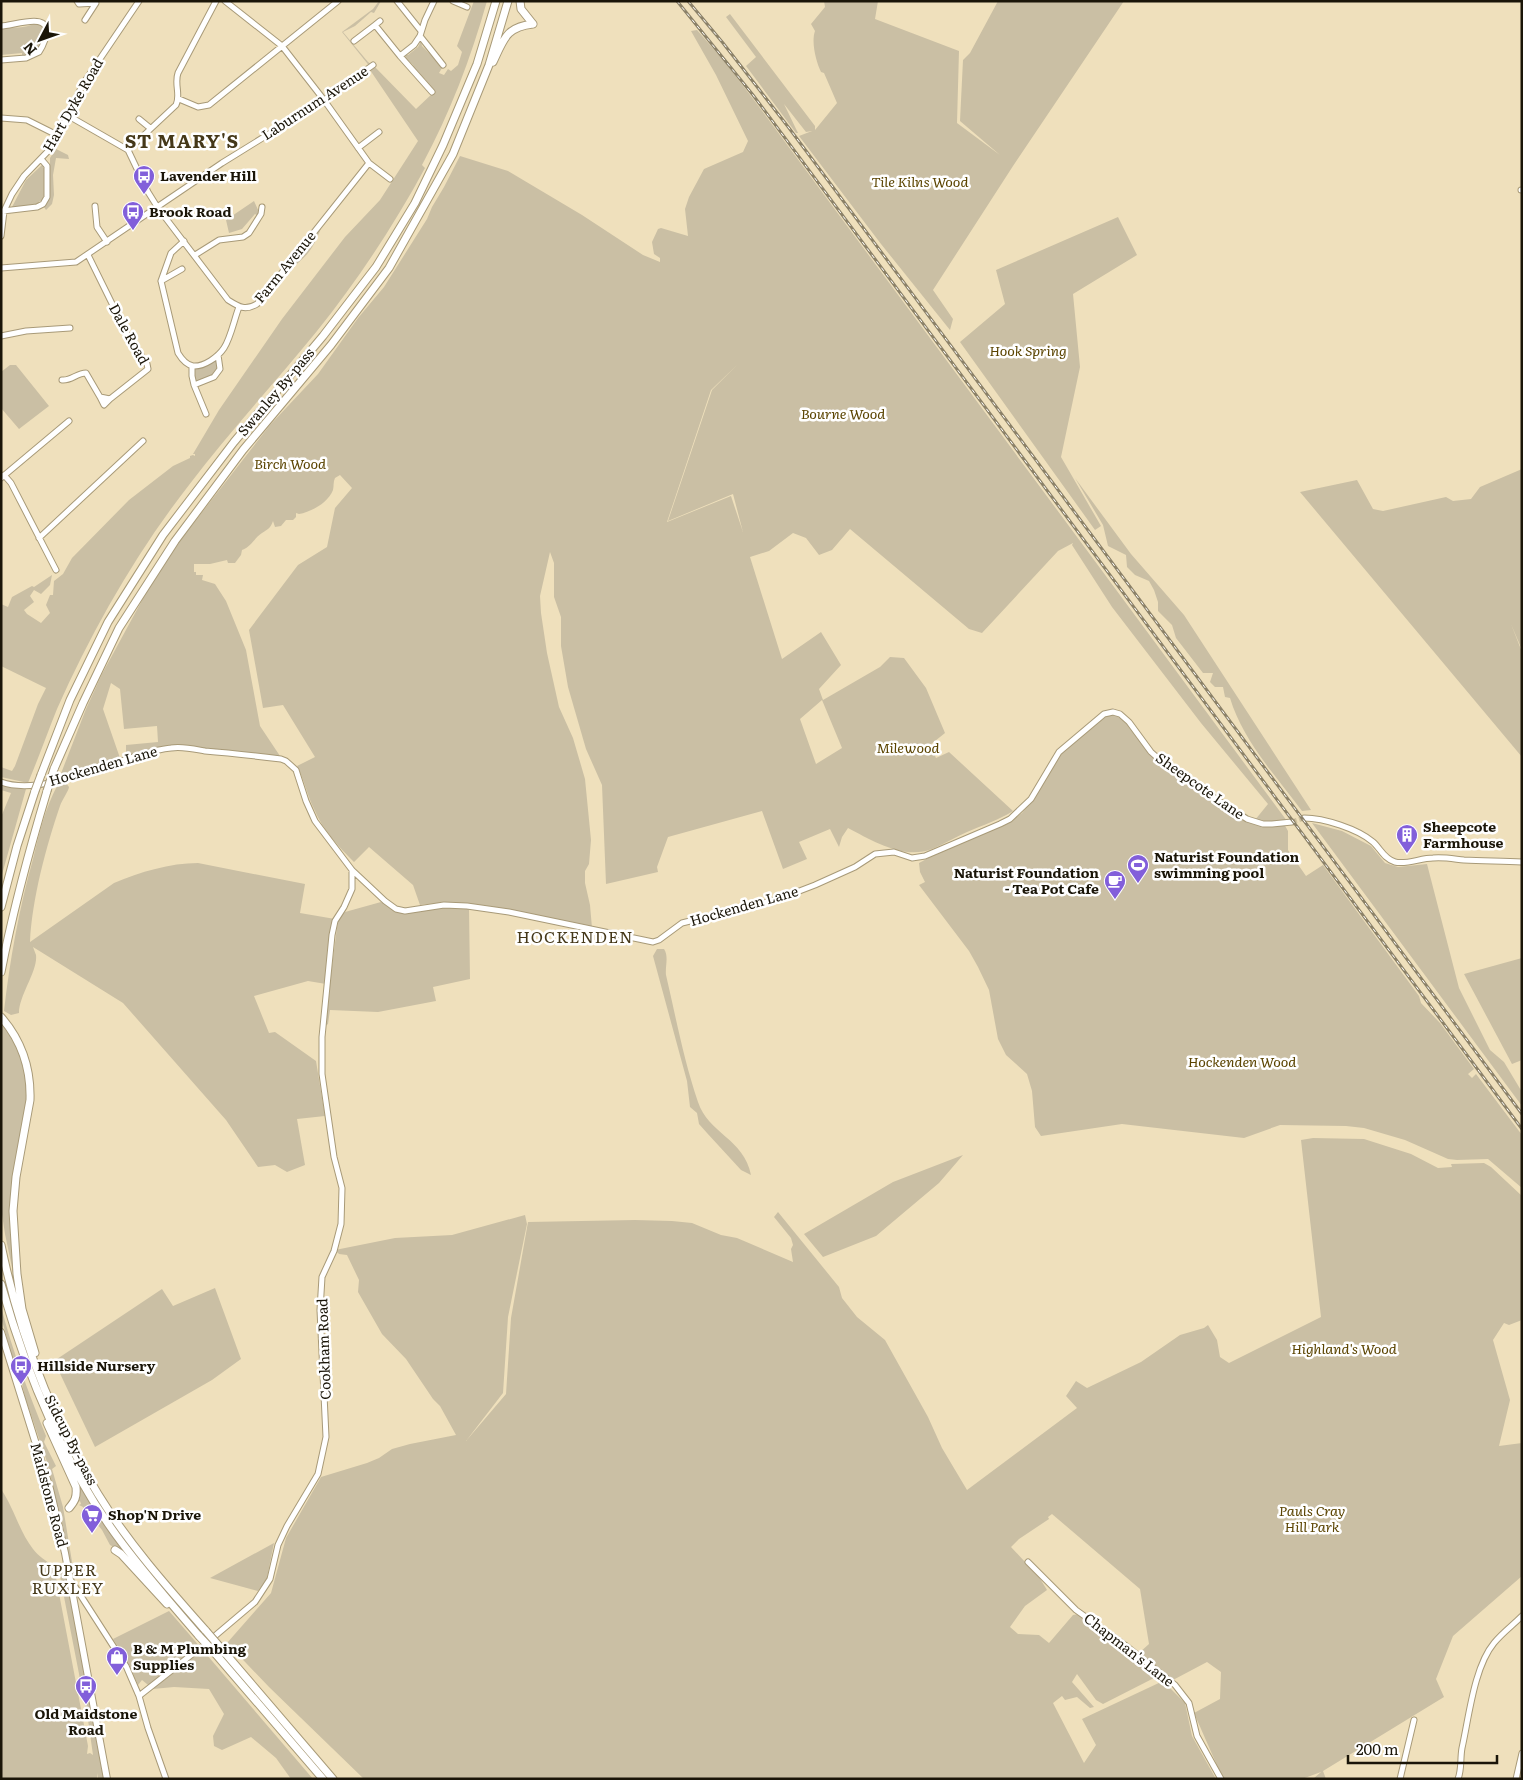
<svg xmlns="http://www.w3.org/2000/svg" width="1523" height="1780" font-family="Literata,serif">
<rect width="100%" height="100%" fill="#efe0bc"/>
<!-- green -->
<path fill="#cabfa4" fill-rule="evenodd" d="M379,1H381L374,13L371,12L355,26L343,32L368,62L374,66L416,109L434,92L429,85L425,83L426,80L419,74L416,73L413,65L405,58L406,55H408L418,47L421,41L422,46L441,65L442,68L439,73L444,75L448,69L451,71L458,65L462,52L457,46L474,1H487C471,58 450,113 422,165L425,168C394,225 358,280 317,331C275,383 229,432 189,485C136,553 92,630 57,709C47,734 38,759 28,783L1,777V767L12,771L15,766L38,704L46,688L1,666V604L8,607L12,597L32,586L34,587L52,575L50,585L41,594L34,590L30,596L34,602L24,610L27,614L41,623L50,613L46,605L50,595H53L54,581L63,574L72,558L129,500L173,466L190,458V456L193,455L195,456V454H193L219,410L282,319L345,237L380,200L418,141L370,70L371,68L342,32L373,9Z
M824,1H878L875,19L959,51L957,123L1000,155L960,121L963,60L970,53L998,1H1124L1013,166L933,290L953,319L950,330L881,244L799,136L812,131L806,132L784,104L798,133H796L746,66L756,57L726,17L730,14L815,126V130L837,103L824,73L821,72C816,62 811,42 815,31L811,24L825,7Z
M35,23H39L44,28C44,44 40,54 22,56V53L1,55V28C12,27 25,29 35,23Z
M697,30L725,62L757,104L1287,821L1272,823L1255,820L1268,804L1201,723L1112,607L1072,545L1073,543L1058,551L982,633L969,629L850,529L832,550L819,555L806,538L793,533L769,551L750,557L782,659L821,632L841,665L819,689L823,700L880,667L890,657L904,658L926,688L945,733L930,745L936,758L949,752L1013,811C999,820 983,825 967,832C956,837 944,844 932,849C904,860 873,841 848,828L842,837L839,847L830,829L799,842L807,859L783,869L762,811L668,837L657,867L658,872L606,884L602,785L586,749L568,687L561,646V617L554,597V563L550,552L540,596L541,613L547,653L559,707L573,738L585,779L591,840L589,864L585,871V883L590,905L592,928C537,916 475,897 420,905L413,885L369,847L354,862C338,846 323,830 314,809C307,795 304,779 297,766L315,757L283,705L263,708L249,630L298,565L327,547L335,508L352,488L340,475L335,478C333,482 334,486 333,490C328,503 311,512 299,514L296,513V517L293,520H286L281,526L275,527L273,521C270,529 268,529 262,533C254,538 252,546 242,550L241,555L235,563H228L227,560L210,564H194V572H196V575H203L202,580L215,584L226,601L246,650L260,726L280,756L173,745L150,749L126,758V745L158,742L157,726L124,729L120,689L111,683L103,709L120,758L60,776L86,709L102,674L146,593L178,543L270,425L318,374L358,318L384,287L427,219L432,207L444,187L460,156L508,171L582,215L643,255L660,262V258L654,254L652,242L658,229L661,228L688,236L685,209L689,197L704,169L743,152L748,141L716,75L691,31ZM737,365L712,390L668,521L733,494L743,532L731,496L667,522L711,390ZM822,700L842,748L816,764L800,719Z
M56,149L68,155L69,159L56,158L53,175L54,195L52,204L46,210L44,207L50,198V158Z
M43,164L45,166V196C38,207 24,208 12,207L26,180Z
M254,201L259,212L258,216L255,214L242,229L229,233L226,220Z
M1118,217L1137,255L1073,294L1080,367L1061,457L1101,526L1095,530L960,342L1005,304L996,270Z
M323,223C313,250 308,257 284,273Z
M218,355L219,369L214,377L194,385L192,366L202,365Z
M10,365H16L49,406L19,429L1,408V372Z
M1522,469V650L1511,624L1522,652V757L1300,492L1357,480L1373,509L1383,511L1446,497L1453,501L1471,499L1480,487Z
M1075,478L1131,554L1184,615L1311,810L1302,811C1276,776 1243,741 1230,698L1225,697L1223,687H1215L1210,682L1213,673H1203L1176,638L1172,625L1158,611V602L1154,590L1149,581L1135,575L1127,567L1126,555L1108,546L1103,525Z
M1114,713L1120,715L1159,760L1255,822L1284,824L1288,831V850L1306,876L1323,865L1419,996L1421,1003L1440,1023L1474,1069L1468,1074L1472,1078L1476,1074L1522,1135V1188L1488,1159L1457,1160L1448,1159L1405,1140L1364,1128L1346,1126L1280,1125L1244,1138L1122,1124L1041,1136L1035,1127L1032,1091L1027,1074L1006,1055L998,1039L989,990L978,967L969,951L919,885L925,882L920,872L919,863L966,838L1011,820L1022,813L1032,800L1059,752L1104,715Z
M66,783L69,787C69,790 62,800 60,806C46,847 32,899 30,942L114,883C140,872 170,863 198,863L305,884L300,913L335,919L326,984L308,981L254,996L269,1033L275,1032L316,1061L325,1116L297,1119L305,1165L287,1172L275,1165L258,1167L226,1120L123,1003L33,947C34,950 35,952 36,955C38,971 19,995 19,1013L11,1015L4,1011C10,959 19,909 33,859C39,834 45,809 57,786Z
M1,784L26,789L1,878V817L11,793L1,790Z
M1312,823L1342,831L1371,846L1385,863L1398,867L1427,864L1459,988L1490,1050L1504,1062L1522,1092V1106Z
M381,902L395,910L442,907L469,908L470,979L433,987L436,1001L378,1012L330,1010L328,1024L324,1027L338,920L345,912Z
M657,949H664C669,956 665,967 666,975C676,1018 684,1061 698,1102C708,1133 744,1139 751,1175L741,1170L707,1133L699,1124L697,1113L690,1107L687,1081L653,956Z
M1522,958V1060L1512,1064L1464,974Z
M3,1023L18,1049L25,1071L27,1094L25,1118L13,1177L14,1277L5,1234L1,1208V1033Z
M1313,1138L1364,1139L1411,1154L1438,1168L1452,1167L1451,1164L1484,1163L1491,1167L1522,1196V1320L1509,1325L1504,1323L1493,1340L1510,1400L1499,1446L1522,1443V1576L1453,1636L1436,1679L1444,1697L1323,1771L1326,1779H1313L1321,1772L1302,1779H1223L1194,1713L1220,1699L1221,1672L1207,1662L1173,1680L1139,1653L1149,1644L1140,1589L1052,1514L1048,1517L1049,1519L1019,1539L1011,1547L1039,1577L1047,1590L1025,1606L1010,1627L1018,1634L1039,1635L1049,1643L1073,1615L1078,1614L1130,1653L1156,1677L1103,1704L1096,1700L1077,1674L1072,1682L1094,1707L1090,1708L1077,1697L1065,1700L1062,1696L1053,1703L1084,1763L1096,1745L1082,1719L1163,1681L1185,1703L1192,1736L1216,1779H364L269,1687L227,1643L271,1593L286,1538L321,1477L367,1463L379,1458L392,1449L410,1444L456,1435L440,1406L433,1399L406,1359L382,1334L358,1292L359,1280L347,1255L339,1254L335,1250L395,1238L452,1235L525,1215L527,1224L508,1317L503,1393L466,1441L506,1394L511,1318L528,1222L635,1220L672,1221L692,1223L721,1235L737,1238L793,1262L791,1249L793,1245L791,1238L774,1217L778,1212L839,1287L842,1298L857,1317L885,1340L928,1417L942,1448L967,1490L1077,1408L1066,1396L1076,1381L1087,1388L1141,1362L1180,1335L1204,1328L1208,1325L1217,1340L1220,1357L1229,1363L1321,1317L1301,1140Z
M963,1155L939,1183L876,1236L823,1257L804,1234L893,1182Z
M215,1288L241,1359L212,1380L95,1447L54,1361L162,1289L173,1306Z
M1,1306C12,1351 29,1393 46,1436L44,1442L56,1466L52,1469L63,1507L76,1586L47,1462L25,1397L20,1375L13,1360L1,1317Z
M78,1485L81,1487L123,1552L110,1545L102,1530L83,1507L79,1505L81,1504L80,1501L77,1503L79,1497Z
M1,1489C14,1508 19,1531 33,1549C38,1556 47,1561 54,1567L88,1746L87,1754L90,1753L93,1755L88,1720L58,1566L67,1579L104,1779H98L97,1773V1779H1Z
M274,1543L267,1578L258,1591L210,1578Z
M169,1611L189,1634L313,1779H291L276,1758L251,1737L222,1750L214,1746L213,1736L224,1714L209,1689L174,1687L153,1689L142,1680L138,1685L128,1662L113,1639Z"/>
<g fill="none" stroke-linecap="round" stroke-linejoin="round">
<!-- minor-tunnel -->
<path stroke="#cfc2a1" stroke-width="5" stroke-dasharray="5 2.5" stroke-linecap="butt" d="M1292,822L1304,818"/>
<!-- minor casing -->
<g stroke="#a89a78" stroke-width="7">
<path id="minor" d="M77,1L79,4L96,3L85,20
M225,1L282,46L324,100L369,163L390,179
M397,1L421,31
M434,1L425,20L420,36L443,65
M453,1L467,7
M380,21L375,25L400,56
M1,26C12,26 43,14 46,28C48,35 43,46 39,52L26,58L1,60
M420,36L414,45L400,56L432,92
M354,41L375,25
M179,99L198,107L209,105L338,1
M67,115L128,150L148,192L158,208L228,300C239,307 245,311 257,304L369,163
M1,118L27,120L57,135
M139,119L150,128
M358,148L379,132
M128,150L176,105C181,95 174,84 178,73L216,1
M1521,190H1522
M95,206L97,227L107,242
M3,211L37,207L43,204L47,197V166L41,159
M1,236L4,211L12,194L24,176L52,147L83,84L139,1
M195,255L219,240L243,237L249,233L261,214L262,207
M1,268L76,262L222,163L324,100L373,65
M182,269L161,281L178,353C181,358 187,365 193,366C204,367 218,357 224,348C231,337 234,320 239,307
M161,281L171,253L184,241
M1,336L26,331L70,328
M192,366V376L194,385
M62,380C71,381 77,373 86,373L100,397L110,399L148,369L147,364L128,336L88,255
M100,397L104,405L110,399
M206,414L194,385L214,377L220,369L218,355
M4,475L11,483L56,570
M1,478L69,421
M39,538L143,441
M1,782C47,799 123,753 171,748C182,746 194,749 205,751C230,753 256,756 281,759L286,761L296,770L306,801L315,821L352,870L385,901L396,909L405,911L444,905L467,906L509,912L653,942L659,940L682,923L776,900L815,885L855,867L875,854L894,852L912,858L925,856L1000,824L1010,819L1031,799L1059,752L1104,714L1113,712L1120,714L1129,722L1151,752L1169,768L1247,819L1263,824H1272L1292,822
M1304,818C1324,818 1358,829 1373,842C1380,848 1384,859 1395,862C1406,865 1421,858 1433,858C1444,857 1454,859 1464,860C1483,861 1502,861 1522,862
M1028,1562L1076,1610L1125,1645L1175,1685L1189,1703L1197,1736L1221,1779
M72,1582L126,1666L139,1696L148,1728L166,1779
M216,1635L255,1602L270,1579L278,1545L287,1526L318,1474L326,1437L320,1310L322,1277L334,1251L341,1224L342,1188L334,1157L322,1074V1037L332,935L335,921L344,907L352,889V870
M139,1696L200,1648
M1400,1779L1414,1720
M1458,1779C1462,1769 1460,1759 1462,1748C1469,1717 1474,1667 1494,1643C1502,1633 1513,1625 1522,1616
M1516,1779L1522,1753"/>
</g>
<!-- major casing -->
<g stroke="#a89a78" stroke-width="8">
<path id="major" d="M1,1332L50,1489L65,1553L107,1779"/>
</g>
<!-- highway casing -->
<g stroke="#a89a78" stroke-width="9">
<path id="highway" d="M520,1L521,9L533,24
M493,62C504,39 506,27 533,24
M54,769L83,703L119,628L175,541L243,450L331,345L389,268L453,154L489,65L508,1
M41,775L70,700L108,622L163,535L234,442L323,336L376,267L415,203L443,145L477,64L496,1
M1,907L17,846L35,791
M1,972C13,910 29,851 47,791
M1,1017C21,1040 31,1069 30,1100L16,1177L13,1211L17,1274L22,1309L35,1353
M1,1245C19,1332 51,1418 98,1494C128,1543 168,1588 206,1631
M1,1284C27,1376 64,1466 122,1543C146,1575 173,1606 199,1636
M47,1423L76,1487C77,1497 75,1501 69,1508
M115,1550L121,1554L167,1604
M219,1646L333,1779
M213,1651L323,1779"/>
</g>
<!-- minor -->
<use href="#minor" stroke="#fff" stroke-width="5"/>
<!-- major -->
<use href="#major" stroke="#fff" stroke-width="6"/>
<!-- highway -->
<use href="#highway" stroke="#fff" stroke-width="7"/>
<!-- rail casing -->
<g stroke="#8b8168" stroke-width="3">
<path id="rail" d="M677,1L753,95L1522,1129
M688,1L723,43L789,128L1522,1114"/>
</g>
<!-- rail -->
<use href="#rail" stroke="#fff" stroke-width="1" stroke-dasharray="4" stroke-linecap="butt"/>
<!-- highway-bridge casing -->
<g stroke="#a89a78" stroke-width="9" stroke-linecap="butt">
<path id="highway-bridge" d="M35,791L41,775
M47,791L54,769
M206,1631L219,1646
M199,1636L213,1651"/>
</g>
<!-- highway-bridge -->
<use href="#highway-bridge" stroke="#fff" stroke-width="7"/>
</g>
<!-- icons -->
<defs>
<g id="bus-pin" transform="scale(1.125)"><path d="M0 17L-7.5 6A9.5 9.5 0 1 1 7.5 6Z" fill="#825fda" stroke="#fff"/><path d="M-5-6H5V4H4V6H2V4H-2V6H-4V4H-5ZM-3.5-4V0h7V-4ZM-3.5 1.2v1.5H-2V1.2ZM2 1.2v1.5H3.5V1.2Z" fill="#fff"/></g>
<g id="building-pin" transform="scale(1.125)"><path d="M0 17L-7.5 6A9.5 9.5 0 1 1 7.5 6Z" fill="#825fda" stroke="#fff"/><path d="M-4-6H4V6H1V3H-1V6H-4ZM-2.5-4.3h1.7v1.8h-1.7ZM.8-4.3h1.7v1.8H.8ZM-2.5-1h1.7V.8h-1.7ZM.8-1h1.7V.8H.8Z" fill="#fff"/></g>
<g id="stadium-pin" transform="scale(1.125)"><path d="M0 17L-7.5 6A9.5 9.5 0 1 1 7.5 6Z" fill="#825fda" stroke="#fff"/><path d="M0-5a6.5 5 0 1 0 0 10a6.5 5 0 1 0 0-10ZM-3.5-1.8h7v3.6h-7Z" fill="#fff"/></g>
<g id="cafe-pin" transform="scale(1.125)"><path d="M0 17L-7.5 6A9.5 9.5 0 1 1 7.5 6Z" fill="#825fda" stroke="#fff"/><path d="M-5.5-4.5H6V0H3Q3 3.5 0 3.5H-2.5Q-5.5 3.5-5.5 0ZM3-3.2v2h1.7v-2ZM-6 4.5H4V6H-6Z" fill="#fff"/></g>
<g id="supermarket-pin" transform="scale(1.125)"><path d="M0 17L-7.5 6A9.5 9.5 0 1 1 7.5 6Z" fill="#825fda" stroke="#fff"/><path d="M-6-5.5h2.5l.6 2H6L4.5 2H-2.5L-4.4-4H-6ZM-1.5 3.2a1.3 1.3 0 1 0 .1 0ZM3 3.2a1.3 1.3 0 1 0 .1 0Z" fill="#fff"/></g>
<g id="shop-pin" transform="scale(1.125)"><path d="M0 17L-7.5 6A9.5 9.5 0 1 1 7.5 6Z" fill="#825fda" stroke="#fff"/><path d="M-5-2.5h2.3a2.7 3.5 0 0 1 5.4 0H5L5.5 6h-11ZM-1.5-2.5h3a1.5 2.3 0 0 0-3 0Z" fill="#fff"/></g>
</defs>
<g fill-rule="evenodd">
<use href="#bus-pin" x="144" y="176"/>
<use href="#bus-pin" x="133" y="212"/>
<use href="#building-pin" x="1407" y="835"/>
<use href="#stadium-pin" x="1138" y="865"/>
<use href="#cafe-pin" x="1115" y="881"/>
<use href="#bus-pin" x="21" y="1366"/>
<use href="#supermarket-pin" x="92" y="1515"/>
<use href="#shop-pin" x="117" y="1657"/>
<use href="#bus-pin" x="86" y="1686"/>
</g>
<g text-anchor="middle" stroke-width="5" stroke-linejoin="round" paint-order="stroke">
<!-- street labels -->
<g font-size="14" fill="#1a1508" stroke="#fff">
<text transform="translate(315 103) rotate(-33)" y="5">Laburnum Avenue</text>
<text transform="translate(73 105) rotate(-60)" y="5">Hart Dyke Road</text>
<text transform="translate(285 267) rotate(-51)" y="5">Farm Avenue</text>
<text transform="translate(129 334) rotate(61)" y="5">Dale Road</text>
<text transform="translate(276 392) rotate(-50)" y="5">Swanley By-pass</text>
<text transform="translate(103 766) rotate(-16)" y="5">Hockenden Lane</text>
<text transform="translate(1200 786) rotate(35)" y="5">Sheepcote Lane</text>
<text transform="translate(744 906) rotate(-16)" y="5">Hockenden Lane</text>
<text transform="translate(324 1349) rotate(-92)" y="5">Cookham Road</text>
<text transform="translate(71 1440) rotate(63)" y="5">Sidcup By-pass</text>
<text transform="translate(49 1495) rotate(75)" y="5">Maidstone Road</text>
<text transform="translate(1129 1650) rotate(38)" y="5">Chapman's Lane</text>
</g>
<!-- poi labels -->
<g font-size="14" font-weight="bold" fill="#1a1508" stroke="#fff" text-anchor="start">
<text x="160" y="181">Lavender Hill</text>
<text x="149" y="217">Brook Road</text>
<text x="1423" y="832">Sheepcote<tspan x="1423" dy="16">Farmhouse</tspan></text>
<text x="1154" y="862">Naturist Foundation<tspan x="1154" dy="16">swimming pool</tspan></text>
<text x="1099" y="878" text-anchor="end">Naturist Foundation<tspan x="1099" dy="16">- Tea Pot Cafe</tspan></text>
<text x="37" y="1371">Hillside Nursery</text>
<text x="108" y="1520">Shop'N Drive</text>
<text x="133" y="1654">B &amp; M Plumbing<tspan x="133" dy="16">Supplies</tspan></text>
<text x="86" y="1719" text-anchor="middle">Old Maidstone<tspan x="86" dy="16">Road</tspan></text>
</g>
<!-- park labels -->
<g font-size="14" font-style="italic" fill="#5b4401" stroke="#fff">
<text x="920" y="187">Tile Kilns Wood</text>
<text x="1028" y="356">Hook Spring</text>
<text x="843" y="419">Bourne Wood</text>
<text x="290" y="469">Birch Wood</text>
<text x="908" y="753">Milewood</text>
<text x="1242" y="1067">Hockenden Wood</text>
<text x="1344" y="1354">Highland's Wood</text>
<text x="1312" y="1516">Pauls Cray<tspan x="1312" dy="16">Hill Park</tspan></text>
</g>
<!-- quarter labels -->
<g font-size="16" letter-spacing="1" fill="#453819" stroke="#fff">
<text x="575" y="943">HOCKENDEN</text>
<text x="68" y="1576">UPPER<tspan x="68" dy="18">RUXLEY</tspan></text>
</g>
<!-- district labels -->
<g font-size="19" font-weight="bold" letter-spacing="1" fill="#453819" stroke="#fff">
<text x="182" y="148">ST MARY'S</text>
</g>
</g>
<!-- border -->
<rect width="1523" height="1780" fill="none" stroke="#1a1508" stroke-width="5"/>
<!-- north arrow -->
<g transform="translate(40 40) rotate(229)" stroke="#ffffff" stroke-width="4" paint-order="stroke">
<path d="M0-4L9 19L0 12L-9 19Z" fill="#1a1508"/>
<text y="-8" font-size="14" font-weight="bold" text-anchor="middle" fill="#1a1508">N</text>
</g>
<!-- scale -->
<path d="M1348 1755v8h149v-8" fill="none" stroke="#1a1508" stroke-width="2.5"/>
<text x="1356" y="1755" font-size="15" fill="#1a1508" stroke="#ffffff" stroke-width="4" paint-order="stroke">200 m</text>
</svg>
